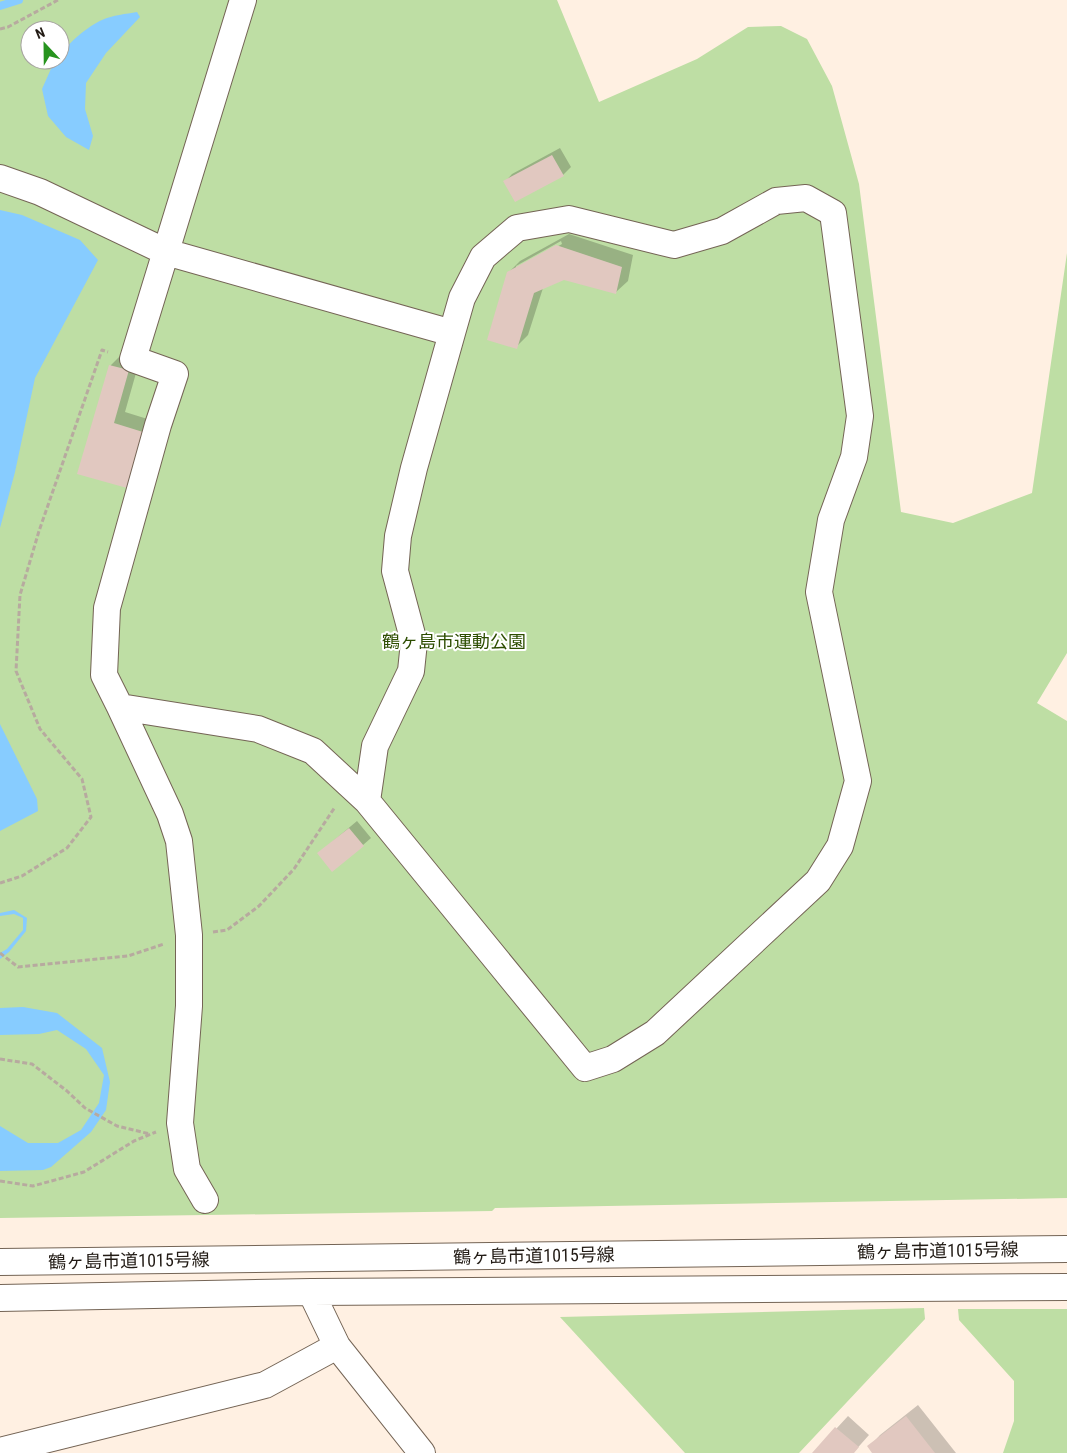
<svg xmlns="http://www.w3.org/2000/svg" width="1067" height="1453" font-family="'Roboto Condensed','Noto Sans JP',sans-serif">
<rect width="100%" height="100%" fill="#fff0e2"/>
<!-- green -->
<path fill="#bedea4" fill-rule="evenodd" d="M0,0H557L599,102L697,59L748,27L781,26L807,39L832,86L859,184L901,512L953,523L1032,493L1067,253V653L1037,703L1067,721V1198L495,1208L492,1211L0,1218ZM30,30H60V60H30Z
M924,1308L925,1319L799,1453H685L560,1317Z
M958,1309H1067V1453H1003L1014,1421V1381L959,1320Z"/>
<!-- water -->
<path fill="#87ccff" d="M137,12L140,17L106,53L86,83L85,109L93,136L89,150L66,137L48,116L42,89L54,62L57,60H60C60,48 91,24 102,20C113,15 126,14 137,12Z
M0,210L22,215L80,240L98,260L35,378L15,472L0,528Z
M0,724L37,799L38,811L0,831Z
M14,910L27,918L26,931L9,952L0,959V953L7,949L23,930V918L14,914L0,916V913Z
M23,1007L57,1013L102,1048L110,1082L106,1110L91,1132L51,1167L43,1170L0,1171V1126L28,1143H58L81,1130L99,1103L104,1075L86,1049L57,1030L39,1034L0,1035V1008Z"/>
<!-- shadow -->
<path fill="#0003" fill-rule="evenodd" d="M560,148L571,167L563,175L505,182L512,174Z
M569,234L633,255L628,281L616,292L564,278L543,288L528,335L516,347L508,273L520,261ZM561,241L562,244L516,269V266Z
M122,354L140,359L125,412L154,421L138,475L79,473L111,365Z
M357,821L371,838L363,845L327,846Z
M918,1405L956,1453H874L869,1447L880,1435Z
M848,1416L869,1435L853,1453H814Z"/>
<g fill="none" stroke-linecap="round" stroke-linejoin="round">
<!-- stream -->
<path stroke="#87ccff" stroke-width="8" d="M0,6L19,0"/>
</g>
<!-- building -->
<path fill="#e1c8c0" d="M552,155L564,176L515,202L503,181Z
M556,245L622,267L616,294L564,280L534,293L517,349L487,340L507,272Z
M109,365L129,370L114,423L143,432L127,488L77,474Z
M349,828L364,846L332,872L317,853Z
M906,1416L935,1453H872L867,1446Z
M835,1427L859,1447L854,1453H812Z"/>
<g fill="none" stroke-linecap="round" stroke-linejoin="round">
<!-- minor casing -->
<g stroke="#746455" stroke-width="28">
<path id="minor" d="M0,178L40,192L166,252L452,333L414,468L398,536L395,571L414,642L411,671L375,746L367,801L313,751L258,729L120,707L104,675L107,608L158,425L175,374L133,359L243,0
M120,707L170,814L179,841L189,935V1006L180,1123L187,1169L205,1200
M367,801L585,1068L613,1059L655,1033L818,881L840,846L858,781L819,592L831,520L854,457L860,416L833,213L806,198L776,201L722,231L674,245L569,219L517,228L483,257L462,298L452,333
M0,1262L1067,1249
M0,1298L311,1292L1067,1287
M337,1346L422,1453
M0,1451L265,1385L337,1346L311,1292"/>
</g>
<!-- path -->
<path stroke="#b7aa9f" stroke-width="3" stroke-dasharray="5 2.5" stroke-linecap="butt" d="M0,29L8,27L58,0
M0,883L22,876L67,848L91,817L82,779L40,729L16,671L20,595L39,531L102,350L108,352
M213,932L227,930L259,906L294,869L335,807
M0,953L18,967L128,956L164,944
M0,1059L32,1064L67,1091L85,1108L117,1126L150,1134
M0,1181L33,1186L84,1172L134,1141L156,1132"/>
<!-- minor -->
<use href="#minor" stroke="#fff" stroke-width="26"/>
</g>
<g text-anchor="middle" stroke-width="4" stroke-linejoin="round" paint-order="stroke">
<!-- park labels -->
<g font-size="18" fill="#2d4d01" stroke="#fff">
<text x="454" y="648">鶴ヶ島市運動公園</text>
</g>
<!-- street labels -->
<g font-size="18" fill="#221b15" stroke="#fff">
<text transform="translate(938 1251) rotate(-1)" y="6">鶴ヶ島市道1015号線</text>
<text transform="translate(534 1256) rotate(-1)" y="6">鶴ヶ島市道1015号線</text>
<text transform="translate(129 1261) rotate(-1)" y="6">鶴ヶ島市道1015号線</text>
</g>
</g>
<!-- north arrow -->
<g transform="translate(45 45) rotate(338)"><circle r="24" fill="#ffffff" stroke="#a7a4a1"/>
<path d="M0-4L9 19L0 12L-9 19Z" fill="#27941e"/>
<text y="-8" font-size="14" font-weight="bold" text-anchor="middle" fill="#221b15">N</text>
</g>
</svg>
